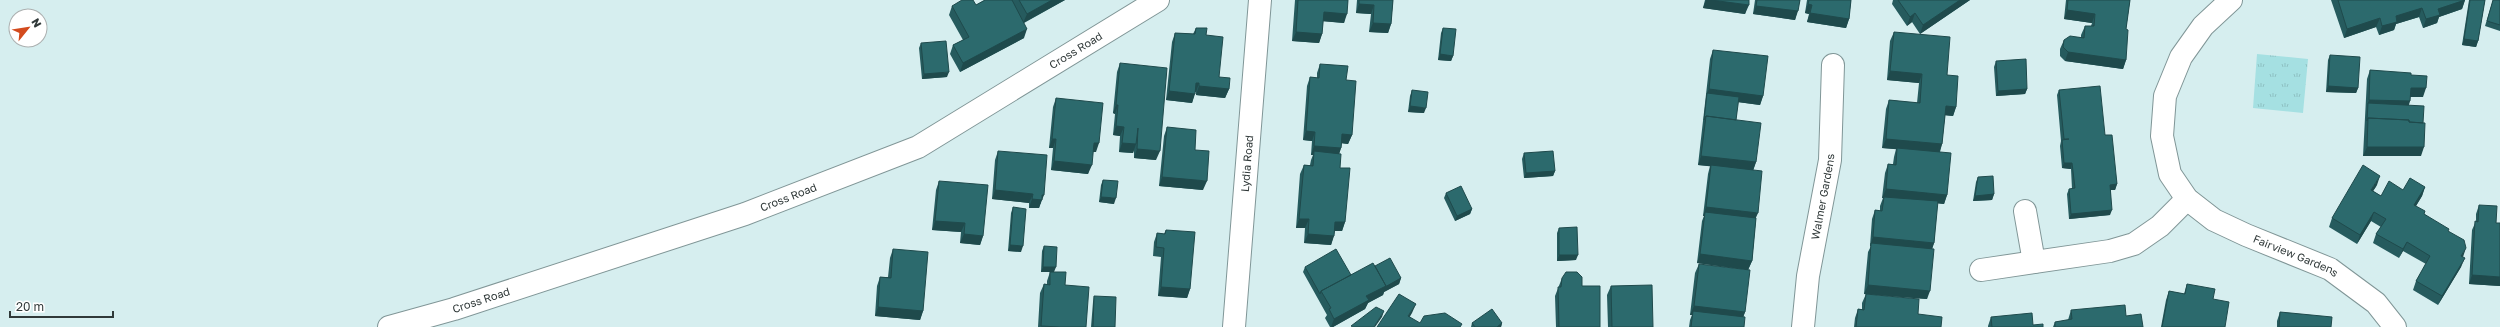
<svg xmlns="http://www.w3.org/2000/svg" width="2500" height="327" font-family="'Golos Text',sans-serif">
<defs>
<pattern id="park-tufts" width="24" height="20" patternUnits="userSpaceOnUse"><rect width="24" height="20" fill="#a5e0e2"/><path d="M3 7l-1-3M5 7V3M7 7l1-3M15 17l-1-3M17 17v-4M19 17l1-3" fill="none" stroke="#8ec1c3"/></pattern>
</defs>
<rect width="100%" height="100%" fill="#d6eeef"/>
<!-- park -->
<path fill="url(#park-tufts)" d="M2257,54L2308,59L2303,113L2253,108Z"/>
<g fill="none" stroke-linecap="round" stroke-linejoin="round">
<!-- minor casing -->
<g stroke="#809697" stroke-width="24">
<g id="minor">
<path id="s1" d="M2231,0L2203,26L2181,57L2165,96L2162,136L2170,174L2187,199L2214,220L2246,235L2330,269L2376,303L2395,327"/>
<path d="M2025,211L2034,262"/>
<path d="M1981,270L2110,251L2134,244L2160,226L2187,199"/>
<path id="s2" d="M389,327L454,309L745,214L918,147L1158,0"/>
<path id="s3" d="M1234,327L1260,0"/>
<path id="s4" d="M1803,327L1808,276L1830,160L1833,65"/>
</g>
</g>
<!-- minor -->
<use href="#minor" stroke="#fff" stroke-width="22"/>
</g>
<!-- wall -->
<path fill="#265b5e" d="M985,0H1065L1024,23V38L960,72L950,54L953,45L963,40L949,15L952,6L976,5Z
M1295,0H1348L1344,23L1323,21L1322,34L1319,43L1292,41Z
M1357,0H1393L1391,24L1388,33L1369,32L1371,14L1356,13Z
M1705,0H1749L1745,14L1703,8Z
M1755,0H1800L1795,20L1753,14Z
M1807,0H1851L1849,19L1846,28L1807,22L1809,14L1805,13Z
M1893,0H1970L1920,34L1912,22L1907,26L1892,4Z
M2066,0H2130L2126,29V60L2123,69L2065,61L2060,56V49L2064,40L2081,37V35L2085,26H2091L2092,23L2064,19Z
M2331,0H2465L2462,9L2439,17L2437,23L2423,28L2419,17L2396,24L2394,30L2379,35L2376,27L2344,38Z
M2469,0H2485L2478,41L2476,47L2462,45Z
M2493,0H2500V31L2485,26Z
M1196,28L1206,35L1219,77L1229,89L1225,98L1196,95V92H1195L1192,103L1166,100L1172,42L1175,33L1193,34Z
M1443,28L1453,56L1451,61L1438,60L1441,33Z
M1894,32L1947,75L1956,107L1953,116L1945,115L1942,144L1940,152L1947,195L1944,204L1937,203L1934,243L1932,249L1927,299L1864,294L1868,252L1871,246H1870L1872,219L1875,210L1880,211V206L1883,198H1882L1885,173L1888,164H1893L1894,157L1896,149L1882,148L1886,109L1889,100L1917,103L1919,83L1887,80L1890,41Z
M921,43L947,77L922,79L919,48Z
M1713,50L1763,96L1760,105L1738,102L1736,120L1756,162L1753,170L1756,218L1752,261L1748,270L1697,263L1702,221L1704,216H1703L1708,174L1710,166L1698,165L1710,59Z
M2330,55L2358,88L2356,93L2326,92L2328,60Z
M1996,61L2027,89L2025,94L1996,96L1994,67Z
M1120,63L1156,160L1134,158V150L1133,153L1119,152L1120,136L1113,135L1115,114L1113,113L1117,72Z
M1320,64L1346,80L1352,135L1348,144L1342,143L1341,148L1339,154L1340,168L1345,222L1342,231H1335L1331,245L1304,243L1305,228H1296L1300,174L1304,165H1310L1311,160L1313,155H1311L1312,141L1303,140L1307,86L1310,77L1317,78V73Z
M2370,70L2411,75L2423,97H2410L2409,105L2421,156H2363L2367,79Z
M1412,90L1424,113L1408,112L1410,96Z
M2059,90L2105,135L2117,184L2115,190H2111L2110,215L2069,219L2067,194L2069,189H2072L2071,169L2062,168L2060,146L2061,141L2057,95Z
M1056,98L1096,152H1093L1088,174L1051,170L1053,148H1049L1053,107Z
M1167,127L1195,150L1203,190L1159,186L1164,136Z
M998,151L1041,204H1040L1039,208H1029V203L992,199L995,160Z
M1524,153L1555,171L1553,176L1524,178L1522,159Z
M1978,177L1994,194L1992,200L1973,201L1976,182Z
M1103,180L1114,204L1099,202L1101,185Z
M939,181L983,236L980,245L960,243L961,232L932,230L936,190Z
M2377,185L2373,191L2381,196L2403,190L2425,187L2422,196L2416,206L2424,214L2448,231L2463,257L2461,267L2438,305L2413,290L2416,281L2426,264L2403,251L2399,258L2373,243L2376,234L2381,227L2371,221L2357,244L2329,227L2332,218Z
M1446,193L1472,209L1470,214L1455,221L1444,198Z
M2479,205L2496,223H2500V286L2469,284L2472,230L2476,221V214Z
M1013,207L1021,252L1008,251L1011,213Z
M1559,228L1576,260L1557,261V233Z
M1166,230L1190,289L1187,298L1158,296L1161,257L1153,256L1154,242L1157,233L1164,234Z
M1044,246L1054,272L1065,285L1086,327H1038L1040,293L1044,284H1047V281L1050,272H1041L1042,251Z
M893,249L923,311L920,320L875,316L877,286L880,277H888L890,258Z
M1699,264L1745,312L1743,317L1744,327H1689L1690,320L1692,315H1690L1695,273Z
M1375,266L1401,278L1399,284L1384,292L1383,295L1368,303L1365,309L1333,327H1330L1325,318L1327,315L1303,272L1305,267L1351,275Z
M1562,278L1582,286L1600,327H1556L1555,296Z
M2187,284L2225,327H2161L2166,300L2169,291L2184,294Z
M1611,286L1653,327H1608L1607,295Z
M1866,294L1918,314L1941,327H1854L1855,318L1858,309H1862V303Z
M1094,296L1115,327H1091L1093,302Z
M2071,310L2126,316L2143,327H2053L2055,322L2068,320Z
M2280,312L2331,327H2277V321Z
M1991,317L2033,325L2043,327H1988V326Z
M1472,323H1502L1501,327H1471Z"/>
<!-- shaded-wall -->
<path fill="#1f4a4c" d="M1052,0H1065L1023,23L1027,14Z
M1706,0H1711L1749,5L1745,14L1703,8Z
M1960,0H1970L1920,34L1923,25Z
M2465,0L2462,9L2439,17L2437,23L2423,28L2426,19L2438,9Z
M1359,4L1374,5L1371,14L1356,13Z
M1808,4L1812,5L1809,14L1805,13Z
M1756,6L1798,11L1795,20L1753,14Z
M2422,8L2419,17L2396,24L2394,30L2379,35L2382,26L2396,16Z
M2067,10L2095,14L2092,23L2064,19Z
M1324,12L1347,14L1344,23L1320,21Z
M1810,13L1849,19L1846,28L1807,22Z
M1915,13L1912,22L1907,26L1910,17Z
M2380,18L2376,27L2344,38L2347,29Z
M1373,23L1391,24L1388,33L1369,32Z
M1027,29L1024,38L960,72L963,63Z
M1296,32L1322,34L1319,43L1292,41Z
M2464,39L2478,41L2476,47L2462,45Z
M2068,52L2126,60L2123,69L2065,61Z
M1440,54L1453,56L1451,61L1438,60Z
M1890,71L1922,74L1919,83L1887,80Z
M949,72L947,77L922,79L924,74Z
M1196,83H1199L1196,92H1193Z
M1199,86L1229,89L1225,98L1196,95Z
M2328,86L2358,88L2356,93L2326,92Z
M2411,88H2426L2423,97H2408Z
M1709,89L1763,96L1760,105L1707,98V93Z
M2027,89L2025,94L1996,96L1998,91Z
M1169,91L1195,94L1192,103L1166,100Z
M2369,100L2410,101L2407,110L2368,103Z
M1116,105H1118L1115,114L1113,113Z
M1410,106L1426,108L1424,113L1408,112Z
M1946,106L1956,107L1953,116L1942,115Z
M1116,126L1124,127L1120,136L1113,135Z
M1306,131L1315,132L1312,141L1303,140Z
M1342,134L1352,135L1348,144L1339,143Z
M1052,139H1056L1053,148H1049Z
M1886,139L1942,144L1939,153L1882,148Z
M1094,143H1099L1096,152H1090Z
M1122,143L1136,144L1133,153L1119,152Z
M1314,146L1341,148L1338,157L1314,151L1313,155H1311Z
M2367,147H2424L2421,156H2363Z
M1137,149L1160,151L1156,160L1134,158Z
M1701,156L1756,162L1753,171L1698,165Z
M1054,161L1092,165L1088,174L1051,170Z
M2064,163H2072L2071,169L2062,168Z
M1555,171L1553,176L1524,178L1526,173Z
M2380,176L2377,185L2368,199L2371,190Z
M1162,177L1207,181L1203,190L1159,186Z
M2117,184L2115,190H2108L2110,185Z
M2425,187L2422,196L2411,214L2414,205Z
M1886,189L1947,195L1944,204L1882,198Z
M995,190L1033,194L1029,203L992,199Z
M1994,194L1992,200L1973,201L1975,196Z
M1042,195H1044L1039,208H1029L1032,199Z
M1101,197L1116,198L1114,204L1099,202Z
M1706,207L1758,213L1754,222L1705,212L1704,216H1703Z
M1472,209L1470,214L1455,221L1457,216Z
M2112,210L2110,215L2069,219L2071,214Z
M2374,212L2371,221L2357,244L2360,235Z
M1299,219H1309L1305,228H1296Z
M935,221L965,223L961,232L932,230Z
M1335,222H1345L1342,231H1332Z
M964,234L983,236L980,245L960,243Z
M1308,234L1334,236L1331,245L1304,243Z
M1873,237L1934,243L1931,252L1871,243V246H1870Z
M2407,242L2403,251L2399,258L2403,249Z
M1010,245L1023,246L1021,252L1008,251Z
M2466,248L2463,257L2461,256Z
M1700,254L1752,261L1748,270L1697,263Z
M1559,255H1578L1576,260L1557,261Z
M2465,258L2461,267L2438,305L2442,296Z
M1043,267H1056L1054,272H1041Z
M2472,275L2500,277V286L2469,284Z
M1401,278L1399,284L1384,292L1383,295L1368,303L1365,309L1333,327H1331L1334,319L1366,296L1386,286Z
M1868,285L1930,291L1927,299L1864,294Z
M1161,287L1190,289L1187,298L1158,296Z
M1416,304L1412,313L1405,325L1408,316Z
M1694,306L1745,312L1742,321L1693,311L1692,315H1690Z
M878,307L923,311L920,320L875,316Z
M1384,311L1382,317L1375,327H1374Z
M1502,323L1501,327H1497Z"/>
<!-- building -->
<path fill="#2c6a6d" stroke="#1f4a4c" d="M962,0H973L976,5L985,0H1012L1027,29L963,63L953,45L969,37L952,6Z
M1019,0H1052L1027,14Z
M1298,0H1348L1347,14L1324,12L1322,34L1296,32Z
M1359,0H1393L1391,24L1373,23L1374,5L1359,4Z
M1711,0H1749V5Z
M1757,0H1800L1798,11L1756,6Z
M1809,0H1851L1849,19L1810,13L1812,5L1808,4Z
M1898,0H1960L1923,25L1915,13L1910,17Z
M2068,0H2130L2126,29L2128,30L2126,60L2068,52L2063,47L2064,40L2070,36L2084,38L2085,26H2094L2095,14L2067,10Z
M2338,0H2465L2438,9L2440,15L2426,19L2422,8L2396,16L2397,22L2382,26L2380,18L2347,29Z
M2470,0H2485L2478,41L2464,39Z
M2493,0H2500V25L2487,21Z
M1196,28H1207L1206,35L1223,37L1219,77L1230,78L1229,89L1199,86V83H1196L1195,94L1169,91L1175,33L1195,34Z
M1443,28L1456,29L1453,56L1440,54Z
M1894,32L1950,37L1947,75L1958,76L1956,107L1946,106L1942,144L1886,139L1889,100L1920,103L1922,74L1890,71Z
M946,41L949,72L924,74L921,43Z
M1713,50L1768,56L1763,96L1709,89Z
M2330,55L2360,57L2358,88L2328,86Z
M2026,59L2027,89L1998,91L1996,61Z
M1120,63L1167,68L1160,151L1137,149L1138,128L1136,144L1122,143L1124,127L1116,126L1118,105H1116Z
M1320,64L1348,66L1346,80L1356,81L1352,135L1342,134L1341,148L1314,146L1315,132L1306,131L1310,77L1319,78Z
M2370,70L2411,73V75L2427,76L2426,88H2411L2410,101L2369,100Z
M2100,86L2105,135H2112L2117,184L2110,185L2112,210L2071,214L2069,189L2075,188L2072,163H2064L2062,140L2069,139H2064L2059,90Z
M1412,90L1428,92L1426,108L1410,106Z
M1707,93L1739,97L1736,120L1706,116L1704,120Z
M1056,98L1103,103L1099,143H1094L1092,165L1054,161L1056,139H1052Z
M2368,103L2424,106L2423,123L2409,122V120L2368,118L2367,121Z
M1706,116L1761,123L1756,162L1701,156Z
M2368,118L2409,120V122L2425,123L2424,147H2367Z
M1167,127L1196,130L1195,150L1209,151L1207,181L1162,177Z
M1897,148L1951,153L1947,195L1886,189L1888,164L1896,165Z
M998,151L1047,155L1044,195H1042V200L1032,199L1033,194L995,190Z
M1314,151L1341,154L1340,168H1350L1345,222H1335L1334,236L1308,234L1309,219H1299L1304,165L1313,166Z
M1553,151L1555,171L1526,173L1524,153Z
M1711,165L1762,171L1758,213L1706,207Z
M2363,165L2380,176L2371,190L2381,196L2389,181L2403,190L2410,178L2425,187L2414,205L2425,211L2424,214L2449,229L2448,231L2464,240L2466,248L2461,256L2465,258L2442,296L2416,281L2430,256L2407,242L2403,249L2376,234L2386,219L2374,212L2360,235L2332,218Z
M1993,176L1994,194L1975,196L1978,177Z
M1103,180L1118,181L1116,198L1101,197Z
M939,181L988,185L983,236L964,234L965,223L935,221Z
M1461,186L1472,209L1457,216L1446,193Z
M1884,197L1938,201L1934,243L1873,237L1875,210L1882,211Z
M2479,205L2497,206L2496,223H2500V277L2472,275L2475,221L2478,222Z
M1013,207L1026,209L1023,246L1010,245Z
M1705,212L1756,218L1752,261L1700,254Z
M1577,227L1578,255H1559V228Z
M1166,230L1195,232L1190,289L1161,287L1164,248L1156,247L1157,233L1165,234Z
M1871,243L1934,249L1930,291L1868,285Z
M1044,246L1057,247L1056,267H1043Z
M893,249L928,252L923,311L878,307L880,277L891,278Z
M1336,249L1351,275L1321,291L1320,294L1305,267Z
M1390,258L1401,278L1385,287L1386,286L1375,266Z
M1373,263L1386,286L1366,296L1369,300L1334,319L1329,309L1331,308L1321,291Z
M1699,264L1750,270L1745,312L1694,306Z
M1050,272H1066L1065,285L1089,287L1086,327H1060L1041,326L1044,284L1050,285Z
M1566,272H1577L1582,277V286H1600V327H1559L1558,287H1561L1562,278Z
M2187,284L2215,289L2213,299L2229,302L2225,327H2162L2169,291L2185,294Z
M1652,285L1653,327H1612L1611,286Z
M1399,294L1416,304L1408,316L1420,323L1424,316L1445,313L1462,324L1460,327H1377Z
M1866,294L1919,299L1918,314L1942,317L1941,327H1856L1858,309L1864,310Z
M1094,296L1116,297L1115,327H1093Z
M2125,305L2126,316L2141,314L2143,327H2055V322L2072,319L2071,310Z
M1376,307L1384,311L1374,327H1353L1351,326Z
M1492,309L1502,323L1497,327H1475L1472,323Z
M1693,311L1745,317L1744,327H1691Z
M2280,312L2332,317L2331,327H2279Z
M2032,313L2033,325L2043,324V327H1992L1991,317Z"/>
<g text-anchor="middle" stroke-width="4" stroke-linejoin="round" paint-order="stroke">
<!-- street labels -->
<g font-size="11" fill="#303939" stroke="#fff">
<text dy="4" stroke="none"><textPath href="#s2" startOffset="744">Cross Road</textPath></text>
<text dy="4" stroke="none"><textPath href="#s3" startOffset="164">Lydia Road</textPath></text>
<text dy="4" stroke="none"><textPath href="#s2" startOffset="420">Cross Road</textPath></text>
<text dy="4" stroke="none"><textPath href="#s4" startOffset="132">Walmer Gardens</textPath></text>
<text dy="4" stroke="none"><textPath href="#s1" startOffset="351">Fairview Gardens</textPath></text>
<text dy="4" stroke="none"><textPath href="#s2" startOffset="96">Cross Road</textPath></text>
</g>
</g>
<!-- north arrow -->
<g transform="translate(28 28) rotate(60)"><circle r="19" fill="#ffffff" stroke="#acb0b0"/>
<path d="M0-3L7 15L0 10L-7 15Z" fill="#d34b1e"/>
<text y="-6" font-size="11" font-weight="bold" text-anchor="middle" fill="#303939">N</text>
</g>
<!-- scale -->
<path d="M10 311v6h103v-6" fill="none" stroke="#303939" stroke-width="2"/>
<text x="16" y="311" font-size="12" fill="#303939" stroke="#ffffff" stroke-width="3" paint-order="stroke">20 m</text>
</svg>
